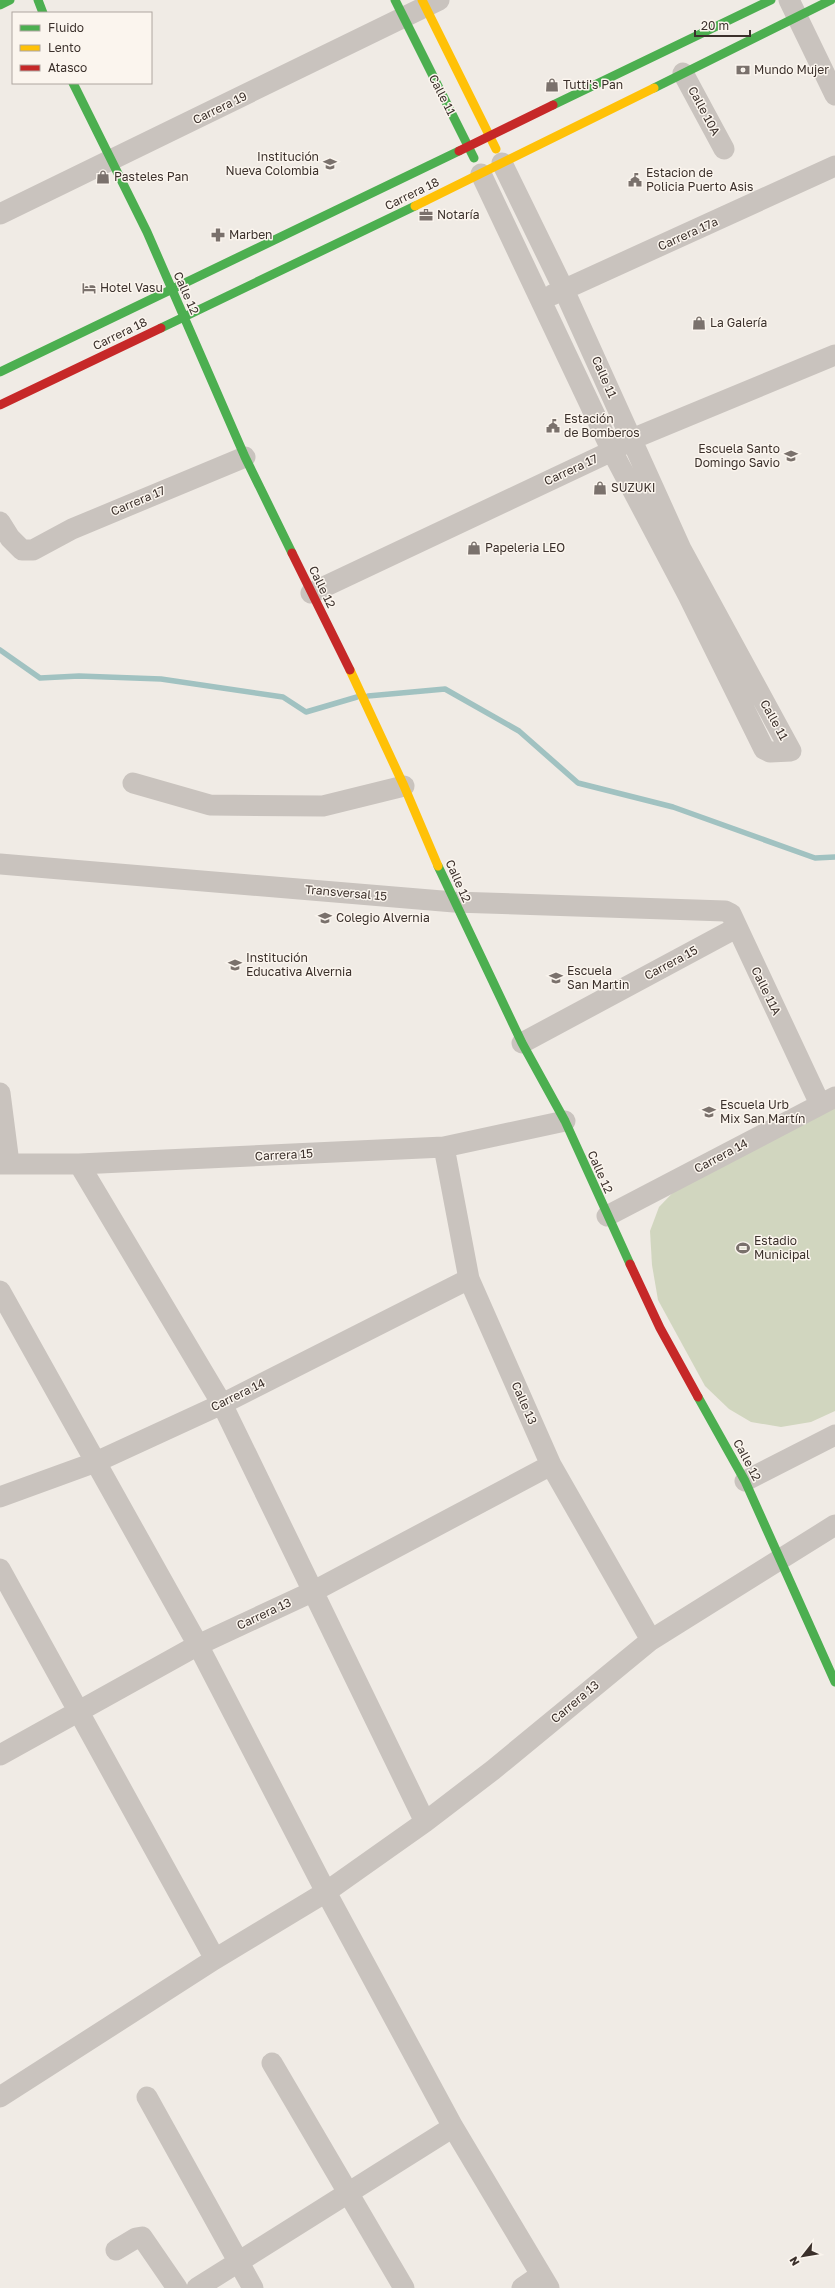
<svg xmlns="http://www.w3.org/2000/svg" width="835" height="2288" font-family="'Golos Text',sans-serif">
<rect width="100%" height="100%" fill="#f0ebe5"/>
<!-- green -->
<path fill="#d1d6bf" d="M835,1102V1411L811,1422L781,1427L751,1422L729,1409L705,1386L658,1300L652,1265L650,1231L659,1207L684,1181Z"/>
<g fill="none" stroke-linecap="round" stroke-linejoin="round">
<!-- stream -->
<path stroke="#a1c2c1" stroke-width="5.5" d="M0,650L40,678L79,676L161,679L283,697L306,712L357,697
M368,696L445,689L519,731L578,783L673,807L815,858L835,857"/>
<!-- street -->
<path stroke="#c9c3be" stroke-width="21" d="M789,0L835,95
M683,73L724,149
M481,174L612,451L688,595L764,749L770,752L791,751L681,549L564,290L502,163
M0,214L439,0
M552,295L835,166
M0,522L10,538L22,550H33L72,529L245,457
M311,593L612,451L632,439L835,355
M133,783L210,805L323,806L404,786
M0,864L454,902L725,911L731,914L820,1104
M522,1043L736,928
M0,1093L9,1163
M444,1147L469,1279L551,1465L651,1640
M0,1164H79L444,1147L565,1121
M79,1164L222,1404L425,1822
M607,1216L835,1097
M0,1291L198,1645L326,1892L453,2127L549,2288
M745,1481L835,1435
M0,1497L96,1462L222,1404L469,1279
M0,1569L215,1959
M0,1755L198,1645L314,1591L551,1465
M272,2063L404,2288
M0,2097L215,1959L326,1892L425,1822L493,1770L651,1640L835,1525
M147,2097L253,2288
M116,2250L136,2238L142,2237L177,2288
M197,2288L453,2127
M522,2288L541,2275"/>
<!-- fast -->
<path stroke="#4caf50" stroke-width="9" d="M38,0L43,13
M395,0L474,158
M0,5L10,0
M73,83L147,232L245,457L292,553
M654,88L831,0
M553,105L771,0
M161,328L415,206
M0,372L459,151
M438,866L522,1043L565,1121L630,1264
M698,1397L745,1481L835,1682"/>
<!-- slow -->
<path stroke="#ffc107" stroke-width="9" d="M422,0L496,149
M415,206L654,88
M350,670L404,786L438,866"/>
<!-- jam -->
<path stroke="#c62828" stroke-width="9" d="M459,151L553,105
M0,405L161,328
M292,553L350,670
M630,1264L660,1328L698,1397"/>
</g>
<!-- icons -->
<defs>
<g id="bank-bare" transform="scale(1.08)"><path d="M-6-4H6V4H-6ZM0-2.3a2.3 2.3 0 1 0 0 4.6a2.3 2.3 0 1 0 0-4.6Z" fill="#7a716c" stroke="#fbf5ee" stroke-width="2.5" paint-order="stroke"/></g>
<g id="shop-bare" transform="scale(1.08)"><path d="M-5-2.5h2.3a2.7 3.5 0 0 1 5.4 0H5L5.5 6h-11ZM-1.5-2.5h3a1.5 2.3 0 0 0-3 0Z" fill="#7a716c" stroke="#fbf5ee" stroke-width="2.5" paint-order="stroke"/></g>
<g id="school-bare" transform="scale(1.08)"><path d="M0-5L7-2L0 1L-7-2ZM-4 1L0 2.5L4 1V4Q0 6-4 4Z" fill="#7a716c" stroke="#fbf5ee" stroke-width="2.5" paint-order="stroke"/></g>
<g id="civic-bare" transform="scale(1.08)"><path d="M-.6-6.5H3V-4.5H.6V-3L4-1V1h2V6H-6V1h2V-1L-.6-3ZM-1.2 2.5V6h2.4V2.5Z" fill="#7a716c" stroke="#fbf5ee" stroke-width="2.5" paint-order="stroke"/></g>
<g id="office-bare" transform="scale(1.08)"><path d="M-6-3h4V-5.5h4V-3h4V5H-6ZM-1-4.5V-3h2v-1.5ZM-6 0V1H6V0Z" fill="#7a716c" stroke="#fbf5ee" stroke-width="2.5" paint-order="stroke"/></g>
<g id="pharmacy-bare" transform="scale(1.08)"><path d="M-2-6h4v4h4v4h-4v4h-4v-4h-4v-4h4Z" fill="#7a716c" stroke="#fbf5ee" stroke-width="2.5" paint-order="stroke"/></g>
<g id="hotel-bare" transform="scale(1.08)"><path d="M-6-4.5h1.5V1H6V5H4.5V3h-9V5H-6ZM-4 0a1.8 1.8 0 1 1 3.6 0ZM.5 0V-2.5h3Q6-2.5 6 0Z" fill="#7a716c" stroke="#fbf5ee" stroke-width="2.5" paint-order="stroke"/></g>
<g id="stadium-bare" transform="scale(1.08)"><path d="M0-5a6.5 5 0 1 0 0 10a6.5 5 0 1 0 0-10ZM-3.5-1.8h7v3.6h-7Z" fill="#7a716c" stroke="#fbf5ee" stroke-width="2.5" paint-order="stroke"/></g>
</defs>
<g fill-rule="evenodd">
<use href="#bank-bare" x="743" y="70"/>
<use href="#shop-bare" x="552" y="85"/>
<use href="#school-bare" x="330" y="164"/>
<use href="#shop-bare" x="103" y="177"/>
<use href="#civic-bare" x="635" y="180"/>
<use href="#office-bare" x="426" y="215"/>
<use href="#pharmacy-bare" x="218" y="235"/>
<use href="#hotel-bare" x="89" y="288"/>
<use href="#shop-bare" x="699" y="323"/>
<use href="#civic-bare" x="553" y="426"/>
<use href="#school-bare" x="791" y="456"/>
<use href="#shop-bare" x="600" y="488"/>
<use href="#shop-bare" x="474" y="548"/>
<use href="#school-bare" x="325" y="918"/>
<use href="#school-bare" x="235" y="965"/>
<use href="#school-bare" x="556" y="978"/>
<use href="#school-bare" x="709" y="1112"/>
<use href="#stadium-bare" x="743" y="1248"/>
</g>
<g text-anchor="middle" stroke-width="3" stroke-linejoin="round" paint-order="stroke">
<!-- poi labels -->
<g font-size="12" fill="#3b302b" stroke="#fbf5ee" text-anchor="start">
<text x="754" y="74">Mundo Mujer</text>
<text x="563" y="89">Tutti's Pan</text>
<text x="319" y="161" text-anchor="end">Institución<tspan x="319" dy="14">Nueva Colombia</tspan></text>
<text x="646" y="177">Estacion de<tspan x="646" dy="14">Policia Puerto Asis</tspan></text>
<text x="114" y="181">Pasteles Pan</text>
<text x="437" y="219">Notaría</text>
<text x="229" y="239">Marben</text>
<text x="100" y="292">Hotel Vasu</text>
<text x="710" y="327">La Galería</text>
<text x="564" y="423">Estación<tspan x="564" dy="14">de Bomberos</tspan></text>
<text x="780" y="453" text-anchor="end">Escuela Santo<tspan x="780" dy="14">Domingo Savio</tspan></text>
<text x="611" y="492">SUZUKI</text>
<text x="485" y="552">Papeleria LEO</text>
<text x="336" y="922">Colegio Alvernia</text>
<text x="246" y="962">Institución<tspan x="246" dy="14">Educativa Alvernia</tspan></text>
<text x="567" y="975">Escuela<tspan x="567" dy="14">San Martin</tspan></text>
<text x="720" y="1109">Escuela Urb<tspan x="720" dy="14">Mix San Martín</tspan></text>
<text x="754" y="1245">Estadio<tspan x="754" dy="14">Municipal</tspan></text>
</g>
<!-- street labels -->
<g font-size="12" fill="#3b302b" stroke="#fbf5ee">
<text transform="translate(442 95) rotate(63)" y="4">Calle 11</text>
<text transform="translate(220 108) rotate(-26)" y="4">Carrera 19</text>
<text transform="translate(704 111) rotate(62)" y="4">Calle 10A</text>
<text transform="translate(412 194) rotate(-26)" y="4">Carrera 18</text>
<text transform="translate(688 234) rotate(-24)" y="4">Carrera 17a</text>
<text transform="translate(186 293) rotate(66)" y="4">Calle 12</text>
<text transform="translate(120 334) rotate(-26)" y="4">Carrera 18</text>
<text transform="translate(604 377) rotate(66)" y="4">Calle 11</text>
<text transform="translate(571 470) rotate(-25)" y="4">Carrera 17</text>
<text transform="translate(138 501) rotate(-23)" y="4">Carrera 17</text>
<text transform="translate(322 587) rotate(64)" y="4">Calle 12</text>
<text transform="translate(774 720) rotate(61)" y="4">Calle 11</text>
<text transform="translate(458 881) rotate(66)" y="4">Calle 12</text>
<text transform="translate(346 893) rotate(5)" y="4">Transversal 15</text>
<text transform="translate(671 963) rotate(-28)" y="4">Carrera 15</text>
<text transform="translate(766 991) rotate(64)" y="4">Calle 11A</text>
<text transform="translate(284 1155) rotate(-3)" y="4">Carrera 15</text>
<text transform="translate(721 1156) rotate(-28)" y="4">Carrera 14</text>
<text transform="translate(600 1172) rotate(66)" y="4">Calle 12</text>
<text transform="translate(238 1395) rotate(-26)" y="4">Carrera 14</text>
<text transform="translate(524 1403) rotate(66)" y="4">Calle 13</text>
<text transform="translate(747 1460) rotate(62)" y="4">Calle 12</text>
<text transform="translate(264 1614) rotate(-25)" y="4">Carrera 13</text>
<text transform="translate(575 1702) rotate(-40)" y="4">Carrera 13</text>
</g>
</g>
<!-- legend -->
<rect x="12" y="12" width="140" height="72" fill="#fbf5ee" stroke="#aea6a0"/>
<rect x="20" y="25" width="20" height="6" fill="#4caf50" stroke="#aea6a0"/>
<text x="48" y="32" font-size="12" fill="#3b302b">Fluido</text>
<rect x="20" y="45" width="20" height="6" fill="#ffc107" stroke="#aea6a0"/>
<text x="48" y="52" font-size="12" fill="#3b302b">Lento</text>
<rect x="20" y="65" width="20" height="6" fill="#c62828" stroke="#aea6a0"/>
<text x="48" y="72" font-size="12" fill="#3b302b">Atasco</text>
<!-- north arrow -->
<g transform="translate(803 2256) rotate(239)" stroke="#fbf5ee" stroke-width="3" paint-order="stroke">
<path d="M0-3L7 15L0 10L-7 15Z" fill="#3b302b"/>
<text y="-6" font-size="11" font-weight="bold" text-anchor="middle" fill="#3b302b">N</text>
</g>
<!-- scale -->
<path d="M695 30v6h55v-6" fill="none" stroke="#3b302b" stroke-width="2"/>
<text x="701" y="30" font-size="12" fill="#3b302b" stroke="#fbf5ee" stroke-width="3" paint-order="stroke">20 m</text>
</svg>
